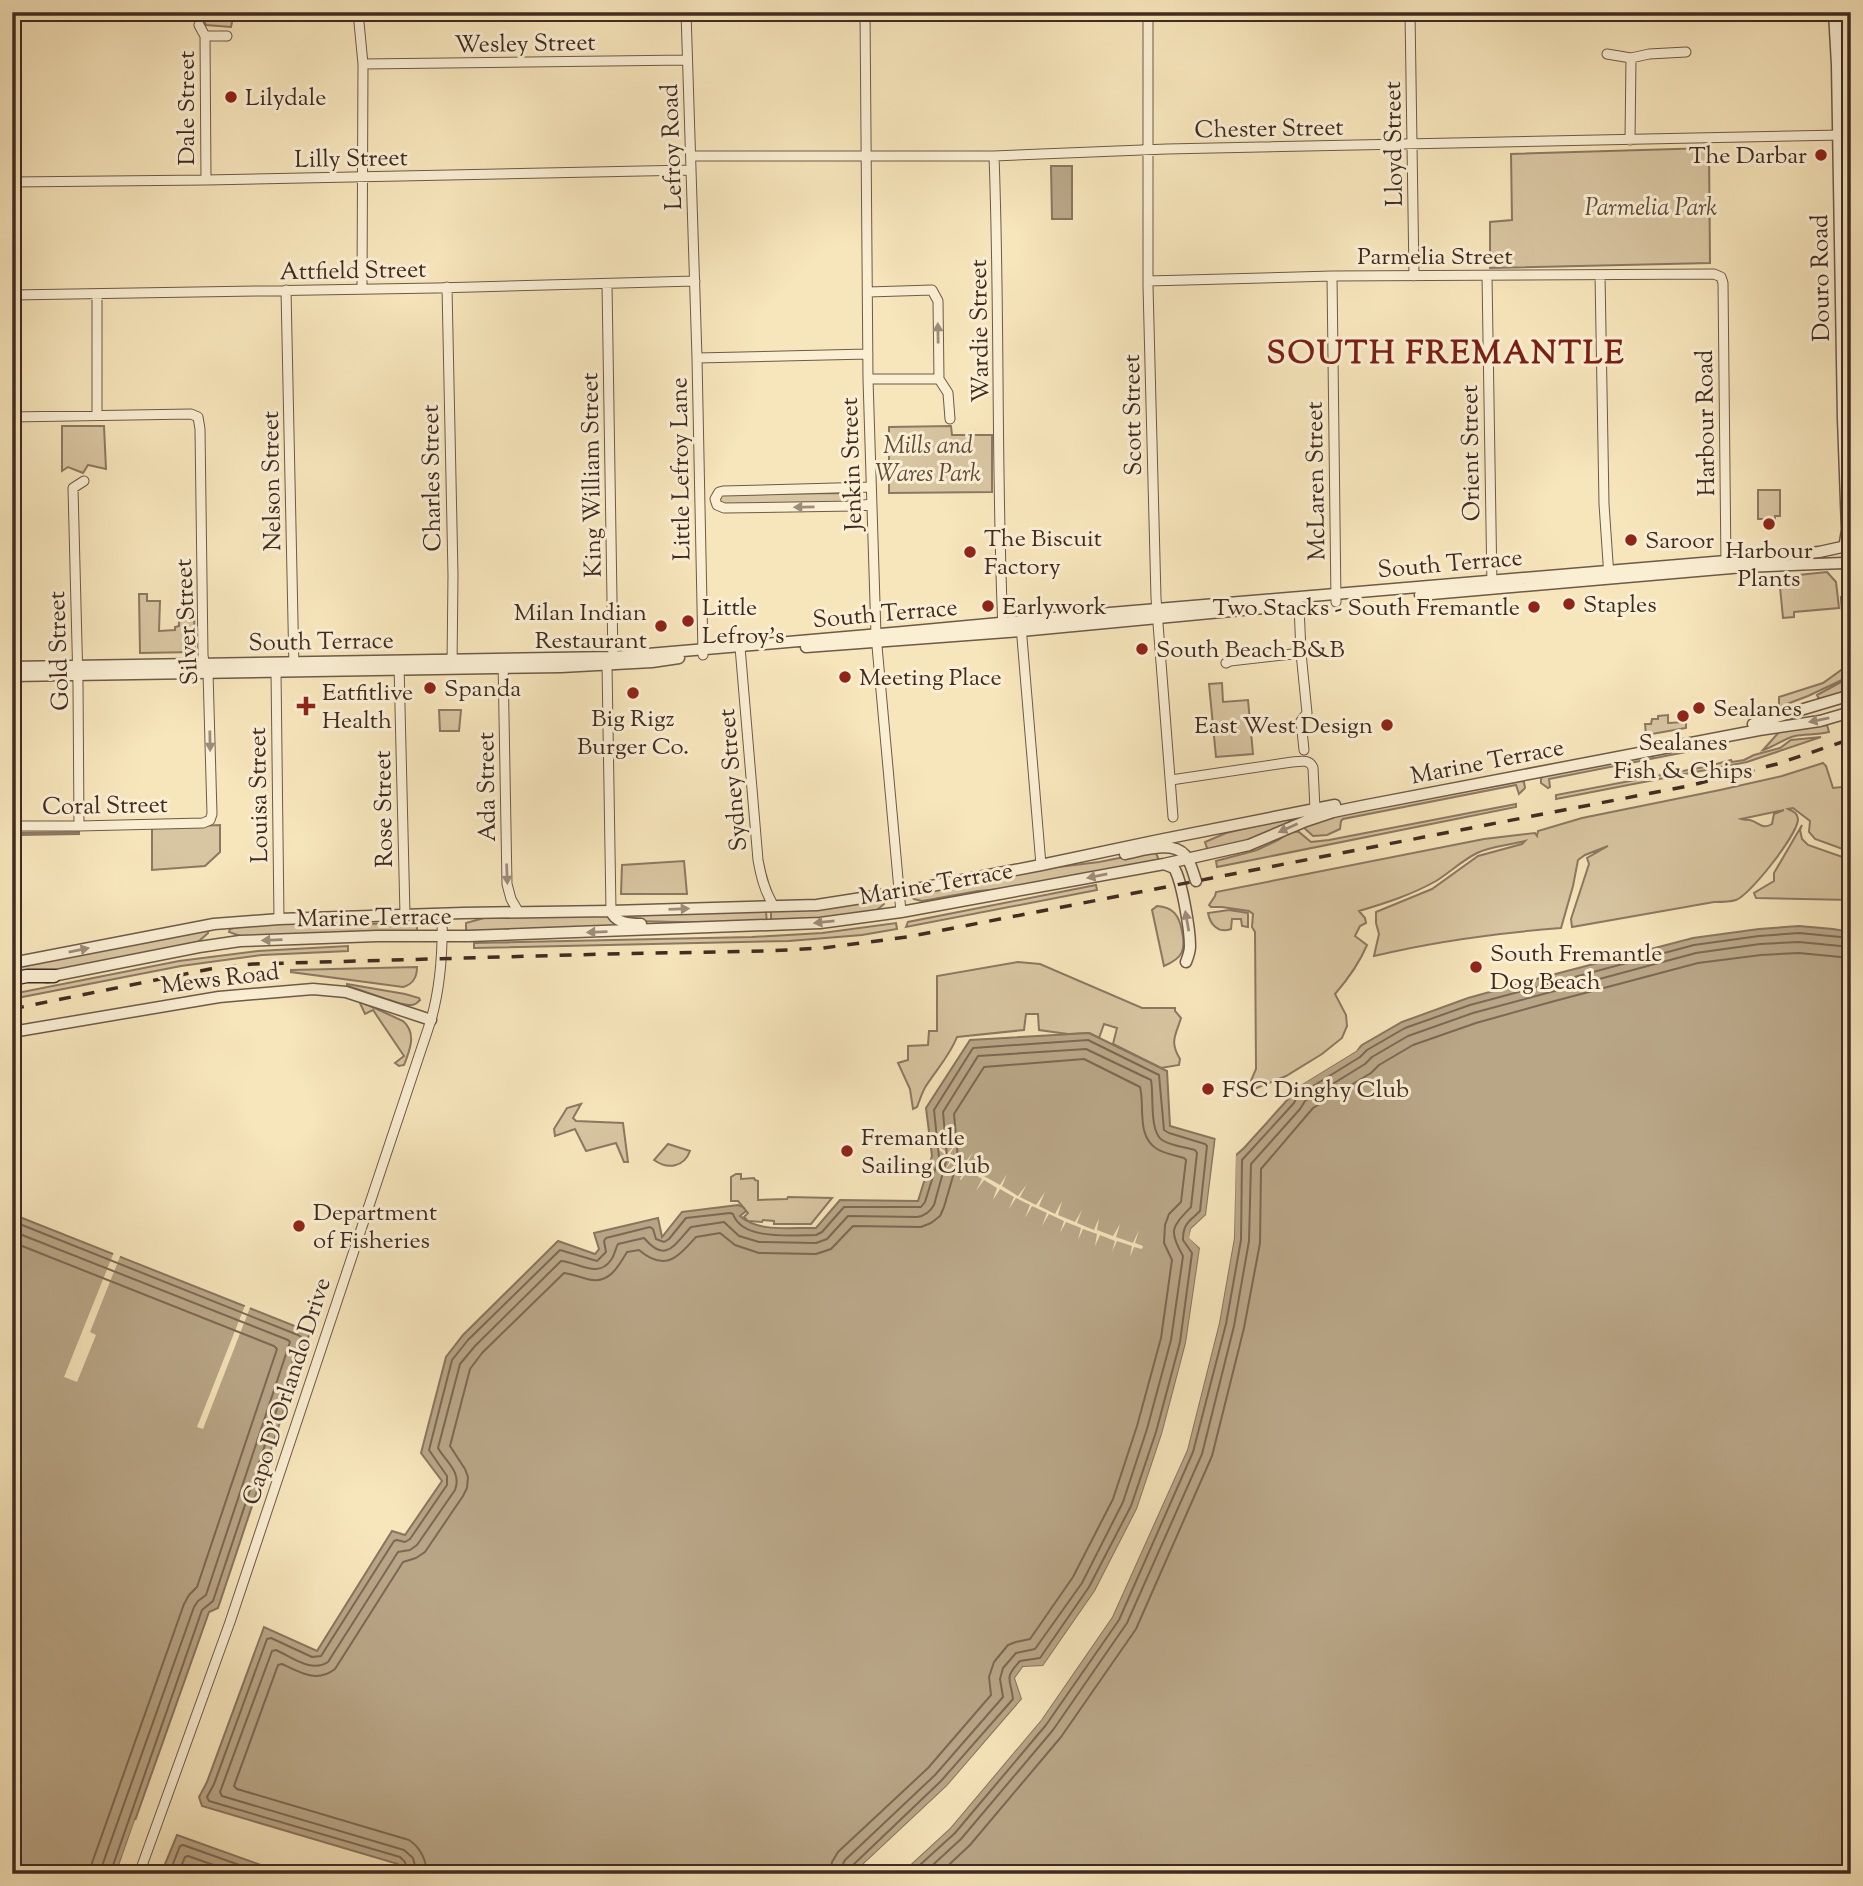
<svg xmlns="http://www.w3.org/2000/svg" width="1863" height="1886" font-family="'Sorts Mill Goudy',serif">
<rect width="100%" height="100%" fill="#f7e5bb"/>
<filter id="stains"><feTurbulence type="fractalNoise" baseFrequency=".00286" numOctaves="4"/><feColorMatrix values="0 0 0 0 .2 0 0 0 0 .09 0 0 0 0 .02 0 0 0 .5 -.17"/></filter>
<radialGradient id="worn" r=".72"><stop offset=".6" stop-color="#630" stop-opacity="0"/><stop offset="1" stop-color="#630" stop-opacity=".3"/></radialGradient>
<!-- green -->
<path fill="#d8c5a1" stroke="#8c7862" stroke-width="2" fill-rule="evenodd" d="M195,12H234L231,27L206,25L203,19Z
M1709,148L1710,263L1490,268V222L1512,220L1511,154Z
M62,426H104L106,469L88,465L83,473L68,467L62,471Z
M951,426L952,435H992V492L889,493V427Z
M1758,490H1780V516H1775V519H1758Z
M850,493L854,494L856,497L853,503L724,505L720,503L718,498L723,494Z
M1827,572L1836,582L1839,608L1794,612V617L1783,618L1779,577Z
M139,594H147V601H160L159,631L175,630V627L179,626V612H194L195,652L140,653Z
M1841,598L1851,607V686L1841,693L1819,699L1817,695L1847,679Z
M1844,668V676L1842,680L1808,696L1779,707V697L1823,683Z
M1222,683L1223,702L1248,700L1253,754L1216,757L1209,684Z
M439,710H461L459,731H440Z
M1668,715V723L1686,722V728L1646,735L1645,724H1651L1652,719H1658V716Z
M1827,725L1829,732C1817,735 1806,734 1795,736C1785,738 1774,747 1763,750L1781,730Z
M1821,737L1747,762L1556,799V795L1709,766L1731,760L1732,762L1744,760L1754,755L1780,748L1791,740Z
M1700,747L1701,749L1549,779L1550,787L1548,788L1541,783V779L1544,775L1644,757L1646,759L1653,758V755Z
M1823,763L1826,766L1833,788L1851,786V852L1815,839L1809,832L1810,821L1793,808L1788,809C1792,811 1797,812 1798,819C1798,834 1750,895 1736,900C1730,902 1720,902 1714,902L1572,927L1571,919L1589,864L1587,858L1608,846L1585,855L1578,860L1573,886L1561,928C1498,933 1436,941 1374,956L1379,934L1376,923V912L1432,889L1478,856L1522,844L1525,841C1510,845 1492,846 1477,853C1463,860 1450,872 1436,881C1411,895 1386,903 1359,911L1365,918L1366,923L1360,926L1355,936L1367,945C1359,964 1348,979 1335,994L1346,1015L1347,1026L1342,1038L1322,1054L1286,1076L1252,1090L1250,1083L1256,1069L1255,932L1252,927L1253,914L1249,911L1222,907H1211L1209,905L1215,896L1216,892L1484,839L1535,833L1537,836L1538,831L1582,818L1720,790L1782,776ZM1784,810L1774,814L1772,824C1762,830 1760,823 1750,820C1747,820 1744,820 1741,819Z
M1521,781L1524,782L1525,788L1519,794L1516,785L1343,819L1341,821L1340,829L1327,835L1313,836L1302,826L1332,816Z
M1516,804V807L1217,867L1216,861L1257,850L1278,840L1292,831L1299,832L1311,842L1329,840Z
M1281,820H1294L1257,838L1208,851L1205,842L1226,833Z
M220,825V852L205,866L152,870V828Z
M1802,825L1800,830L1802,839L1808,845L1851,860V900L1756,898L1754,893L1774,881V873Z
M79,832V834L18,835L15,841H12V833Z
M1155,851L1159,860L1012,888L978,891L922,901L914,899L910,896L911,894L1050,868L1099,862Z
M684,861L687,894H621L622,865Z
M1096,885L1097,890L906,927L908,922Z
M878,900L883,901L884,904L876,911L863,916L771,922V910Z
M1157,906C1173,907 1179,915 1182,931C1186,950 1183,958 1164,966L1152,910Z
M1229,910L1248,913V927L1242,926L1241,919H1232L1231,929C1218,934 1210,924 1208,913Z
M766,911L767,924L634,921L624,920L619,914Z
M607,913L618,926L466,931V923L484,918Z
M289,922L360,924L412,923L417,924V931L243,937L229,932L230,929L248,925Z
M896,923L897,929L862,935L789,941L474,948V943L752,937L822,933Z
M208,930V933L198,942L74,968L12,976V966Z
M348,946V951L262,955L181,966L12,999V994L179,961L258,951Z
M1018,962L1040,964L1142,1008H1175V1011L1181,1018C1176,1035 1169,1041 1180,1059L1179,1065L1161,1068L1113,1044L1117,1028L1104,1024L1099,1038L1089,1033L1068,1034L1039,1030L1038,1014H1026L1024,1030L957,1037C950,1055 937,1069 926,1086C922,1092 920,1100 917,1107L913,1109L910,1089L898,1063L908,1060V1046L928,1045L929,1031H937V976Z
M417,967C417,978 413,984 403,987L291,972V970Z
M347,984L405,994L419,998L420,1000C417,1003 415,1005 410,1005C401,1006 360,989 347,986Z
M359,1001L403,1021C417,1033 410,1050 404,1065L399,1066L395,1063L404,1056L373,1010L365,1014Z
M581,1104L573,1118L576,1121L623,1123L628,1162H624L616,1143L586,1151L575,1129L555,1136L554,1129L567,1108Z
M668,1144L690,1151C684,1167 668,1170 654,1160Z
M736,1174H741V1179L754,1178L755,1180L758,1181V1200L787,1199L788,1197L832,1198L811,1224H774V1221L763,1220L762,1222L748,1221L744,1217L748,1213L738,1201H731V1177Z"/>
<!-- water -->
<path fill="#b9a687" stroke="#89755f" stroke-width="2" d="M1051,166H1072V219H1052Z
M1799,926L1833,929L1851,932V1874H900L950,1828L1041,1720L1112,1617L1187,1450L1219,1323L1234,1238L1235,1156L1244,1148L1289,1098V1092L1356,1051L1362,1045L1402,1022L1468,998L1544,977L1693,938L1759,929Z
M1089,1033L1167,1071L1170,1126L1215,1139L1206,1215L1191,1229L1190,1238L1200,1248L1186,1343L1162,1434L1137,1509L1095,1591L1043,1666L1023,1667L1015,1678L1022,1699L947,1786L853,1874H402L398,1864L202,1806L199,1797L207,1782L264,1627L317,1651L392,1531L405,1535L442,1481L421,1453L446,1357L463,1335L558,1241L595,1254L599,1249L594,1233L658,1218L662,1237L682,1212L738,1205L743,1207L746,1211L740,1216C759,1233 792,1227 816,1228L840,1200L918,1201L932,1156L926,1108L970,1040Z
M12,1214L310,1332L218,1608L209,1612L116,1874H12Z
M177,1835L286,1874H161Z"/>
<!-- pier -->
<path fill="#f7e5bb" d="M1365,1038L1356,1051L1286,1094L1288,1089L1354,1048Z
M939,1128L931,1141L948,1153L957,1142L950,1154L964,1164L973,1152L966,1165L981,1175L989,1163L984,1176L1000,1185L1007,1174L1002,1186L1018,1196L1027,1184L1020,1197L1036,1205L1045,1192L1039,1206L1055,1214L1062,1201L1058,1215L1075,1222L1082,1210L1077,1223L1094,1230L1099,1218L1097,1230L1113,1236L1120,1224L1116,1237L1133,1243L1139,1230L1135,1243L1143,1246L1142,1249L1134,1247L1130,1257L1132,1246L1117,1241L1112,1252L1115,1241L1100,1235L1095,1246L1097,1234L1083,1229L1078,1240L1081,1228L1066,1222L1060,1233L1064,1221L1049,1214L1042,1226L1047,1213L1032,1206L1025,1218L1030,1205L1016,1198L1009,1209L1014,1197L1000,1189L993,1200L997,1188L984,1180L976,1191L982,1179L968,1170L961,1180L960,1179L966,1169L953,1160L945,1170L951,1159L927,1141L926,1137L930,1140Z
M1216,1136L1218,1140L1210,1216L1194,1231L1193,1237L1203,1248L1190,1344L1166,1435L1140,1510L1098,1593L1046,1668L1025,1670L1019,1679L1025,1699V1702L949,1789L859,1874H853L947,1786L1022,1699L1015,1678L1023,1667L1043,1666L1095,1591L1137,1509L1162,1434L1186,1343L1200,1248L1189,1238L1191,1229L1206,1215Z
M1236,1151L1234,1238L1219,1323L1187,1450L1112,1617L1041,1720L950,1828L900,1874H896L948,1826L1038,1718L1109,1616L1183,1449L1215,1322L1231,1238V1156Z
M114,1252L121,1254L90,1332L96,1335L77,1382L64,1377Z
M246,1303L251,1305L203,1429L197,1427Z
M135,1820L139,1821L120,1874H116Z"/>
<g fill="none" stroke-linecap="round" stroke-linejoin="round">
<!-- shore -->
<path stroke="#7c6854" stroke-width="2" d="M12,1221L298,1335L301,1337L213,1601L202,1610L110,1874
M12,1231L288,1340L290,1342L206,1595L198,1601L194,1607L102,1866L101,1874
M12,1242L274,1346L277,1349L197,1587L189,1595L184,1604L92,1863L91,1874
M169,1874L180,1846L183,1845L265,1874
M178,1874L185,1857L188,1856L239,1874
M408,1874L405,1862L400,1857L209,1801L207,1797L214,1784L267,1639L271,1638L312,1657L321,1656L394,1541L397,1540L405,1542L410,1539L447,1485V1476L429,1450L452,1360L468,1340L560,1250L597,1261L606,1252L604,1241L606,1238L650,1227L653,1229L656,1239L664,1242L669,1239L686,1218L730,1213L733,1214C742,1241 793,1235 816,1235L822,1232L844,1207H921L925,1202L939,1157L934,1110L973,1048L1088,1040L1159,1075L1164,1130L1169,1133L1205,1144L1207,1146L1200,1211C1189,1222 1183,1223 1183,1240L1192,1253L1180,1342L1156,1432L1131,1506L1089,1587L1040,1658L1020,1661C1003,1679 1011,1679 1013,1699L941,1781L852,1866L849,1874
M417,1874L413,1858L404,1850L222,1796L220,1792L272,1651L276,1650C292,1657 311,1673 328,1662L398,1552L410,1550L417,1545L455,1490C462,1472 446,1462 438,1448L460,1364L475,1346L561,1261C578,1262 598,1279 611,1260C615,1255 615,1249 618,1244L644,1238C666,1264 674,1245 691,1227L724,1222L739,1236L759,1242L816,1243L827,1239L848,1216L917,1217C925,1216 930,1212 934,1205L947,1158L943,1112L978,1056L1086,1049L1151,1080C1154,1095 1149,1131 1162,1140C1171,1146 1185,1147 1195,1150L1197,1153L1191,1207C1172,1227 1168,1230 1183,1256L1171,1340L1147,1429L1123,1502L1082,1583L1035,1649L1016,1653L1003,1668L1000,1679L1003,1697L935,1775L845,1860L842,1866L840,1874
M427,1874C426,1859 421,1848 409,1840L237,1789L234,1786L278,1665L282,1664C301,1673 317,1683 335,1669L403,1562L416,1558L425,1552L463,1496L467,1488L468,1477L465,1469L450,1446L470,1369L482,1353L564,1273C572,1274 579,1277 587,1279C609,1285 618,1267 627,1252L639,1250C665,1272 677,1258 696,1237L720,1233L735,1245L759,1253L816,1254L831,1249L853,1226L921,1227L931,1223L940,1216L944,1207L958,1159L954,1114L984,1067L1084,1059L1140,1087C1145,1106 1136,1136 1157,1149C1165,1154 1175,1155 1184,1158L1186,1160L1181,1202L1169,1214L1165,1225L1164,1243L1172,1260L1161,1338L1137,1426L1113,1499L1073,1577L1030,1639L1016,1642L1008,1645L994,1662L989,1677L991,1695L928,1768L838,1852L832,1862L830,1874
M910,1874L955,1833L1046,1725L1119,1620L1193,1452L1226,1324L1241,1240L1242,1160L1294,1103L1297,1096L1360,1057L1367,1050L1405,1028L1470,1005L1694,945L1759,936L1799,933L1851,938
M923,1874L961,1839L1053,1730L1127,1623L1202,1454L1234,1326L1249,1241L1251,1164L1300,1109L1305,1101L1365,1064L1372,1057L1408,1036L1473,1013L1696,953L1760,944L1799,942L1851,947
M939,1874L970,1845L1061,1737L1136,1629L1212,1456L1244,1328L1260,1243L1261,1169L1313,1108L1371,1073L1379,1065L1413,1045L1476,1023L1551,1002L1698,963L1761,955L1799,953L1851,958"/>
<!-- minor casing -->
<g stroke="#6e5a48" stroke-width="11">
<path id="minor" d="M358,12L363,64L362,289
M686,12L697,358L703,655
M865,12L868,379L876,635L901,912
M1148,12V286L1156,598L1173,817
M1410,12L1414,276
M199,25L205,36L206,180
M205,36H227
M1607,54L1631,58L1649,54L1686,52
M363,64L687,60
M1630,140L1631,58
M691,156H994L1167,149L1842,135
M994,156C1000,314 996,472 1003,630
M12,182L206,180L691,170
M1600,275L1604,504L1609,577
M1332,276L1336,602
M1487,276L1492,587
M1148,281L1332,276L1714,274L1721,277L1723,283L1726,566
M607,284L613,663
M447,287L453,575L452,666
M286,290L294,669
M97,294V415
M12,295L436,288L695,281
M697,358L868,354
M868,379H939L938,301L932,290L868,292
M939,379L948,393L950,419
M12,417L191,414L198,417L200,429L203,655L204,663L208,672L212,814L210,820L203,823L79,826H12
M871,487L723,491L719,492L715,499L717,505L724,508L854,506L872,504
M1021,626L1041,865
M740,647L758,860C761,876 764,889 772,903L768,906
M1301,653L1307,713L1301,721L1304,750
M503,661L507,884L511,899L518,911
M1226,663L1230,661L1301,653L1299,605
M399,665L405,915
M607,665L611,911
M276,671L279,919
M1171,780L1292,762C1301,761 1310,759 1313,768L1315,809
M79,826L78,684L73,488L84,481
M139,1874L230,1622L431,1020C441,985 443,950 442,914"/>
</g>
<!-- tertiary casing -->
<g stroke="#6e5a48" stroke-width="13">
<path id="tertiary" d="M1834,12L1837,65L1843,419L1847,530L1845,543
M1843,12L1851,332
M1849,569L1851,577
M1420,595L1743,567L1843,563
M806,647L1021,631L1296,605
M12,667L613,657L903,632L1086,615L1726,561L1819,552L1842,547
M12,676L561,667L652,662L679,658
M1753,724L1851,695
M1125,854C1141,851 1172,840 1185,855C1191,862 1193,873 1196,881
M1164,864L1174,868C1182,881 1190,930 1190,946C1190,952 1188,957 1186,962
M611,911C615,923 629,924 641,924
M12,963L214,924L279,919L463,913L611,911L817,905L900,892L1041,865L1159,840L1335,805
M47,977L199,947L240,941L377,936H469L820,923L901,912L1164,864L1249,845L1306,821L1333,812L1362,806L1759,730L1820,721L1851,712
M12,1032L219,997L313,989L346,992L431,1020"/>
</g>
<!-- secondary casing -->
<g stroke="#402b22" stroke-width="15">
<path id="secondary" d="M12,979L27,976H54"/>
</g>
<!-- minor -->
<use href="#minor" stroke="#faeed3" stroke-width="9"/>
<!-- tertiary -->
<use href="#tertiary" stroke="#faeed3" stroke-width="10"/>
<!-- secondary -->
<use href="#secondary" stroke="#faeed3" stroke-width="12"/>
<!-- rail -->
<path stroke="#402b22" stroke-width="3.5" stroke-dasharray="12 12" stroke-linecap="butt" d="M12,1009L210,969L253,964L607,954L767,951L823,948L907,937L1688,786L1777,764L1851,739"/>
</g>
<!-- one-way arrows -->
<defs><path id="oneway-solid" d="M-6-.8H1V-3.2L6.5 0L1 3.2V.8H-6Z" transform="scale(1.75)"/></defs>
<g fill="#9d8c7a">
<use href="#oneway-solid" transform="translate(938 333) rotate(-91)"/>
<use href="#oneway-solid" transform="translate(804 507) rotate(179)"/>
<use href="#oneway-solid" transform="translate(1819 720) rotate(169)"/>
<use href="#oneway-solid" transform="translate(210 741) rotate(89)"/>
<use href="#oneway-solid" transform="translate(1288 828) rotate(156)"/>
<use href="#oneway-solid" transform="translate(507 874) rotate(88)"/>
<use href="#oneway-solid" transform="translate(1097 876) rotate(169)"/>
<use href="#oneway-solid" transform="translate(679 909) rotate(-2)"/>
<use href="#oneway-solid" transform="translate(1187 921) rotate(-100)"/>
<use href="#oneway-solid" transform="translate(824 922) rotate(174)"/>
<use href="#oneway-solid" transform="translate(597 932) rotate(178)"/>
<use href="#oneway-solid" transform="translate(272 940) rotate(178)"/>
<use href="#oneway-solid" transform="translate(79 950) rotate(-11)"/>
</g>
<!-- markers -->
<g fill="#8f2418" stroke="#faeed3" stroke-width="2.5">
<circle cx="231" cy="97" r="7"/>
<circle cx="1821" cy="155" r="7"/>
<circle cx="1769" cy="524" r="7"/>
<circle cx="1631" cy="540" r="7"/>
<circle cx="970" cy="552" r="7"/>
<circle cx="1569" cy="604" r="7"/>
<circle cx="988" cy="606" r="7"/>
<circle cx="1534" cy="607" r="7"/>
<circle cx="688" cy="621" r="7"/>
<circle cx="661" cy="626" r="7"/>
<circle cx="1142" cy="649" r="7"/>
<circle cx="845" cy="677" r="7"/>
<circle cx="430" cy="688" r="7"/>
<circle cx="633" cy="693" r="7"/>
<path d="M302.5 695.5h7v7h7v7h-7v7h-7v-7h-7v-7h7z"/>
<circle cx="1699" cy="708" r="7"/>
<circle cx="1683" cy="716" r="7"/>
<circle cx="1387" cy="725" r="7"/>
<circle cx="1476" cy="967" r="7"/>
<circle cx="1208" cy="1089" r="7"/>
<circle cx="847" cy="1151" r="7"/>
<circle cx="299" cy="1226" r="7"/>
</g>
<g text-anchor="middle" stroke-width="6" stroke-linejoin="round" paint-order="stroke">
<!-- street labels -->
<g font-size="24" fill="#402b22" stroke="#faeed3">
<text transform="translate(525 43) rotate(-1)" y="8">Wesley Street</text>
<text transform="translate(186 108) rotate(-90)" y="8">Dale Street</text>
<text transform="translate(1269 128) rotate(-1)" y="8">Chester Street</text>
<text transform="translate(1393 144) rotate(-91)" y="8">Lloyd Street</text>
<text transform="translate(671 147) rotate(-92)" y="8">Lefroy Road</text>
<text transform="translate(351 158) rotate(-1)" y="8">Lilly Street</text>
<text x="1435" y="264">Parmelia Street</text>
<text transform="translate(353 270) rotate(-1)" y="8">Attfield Street</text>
<text transform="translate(1820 278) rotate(-91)" y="8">Douro Road</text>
<text transform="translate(979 331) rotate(-91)" y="8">Wardie Street</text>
<text transform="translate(1132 415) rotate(-91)" y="8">Scott Street</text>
<text transform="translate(1705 423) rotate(-91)" y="8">Harbour Road</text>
<text transform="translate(1470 453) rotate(-91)" y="8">Orient Street</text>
<text transform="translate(851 464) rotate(-92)" y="8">Jenkin Street</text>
<text transform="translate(680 469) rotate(-91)" y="8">Little Lefroy Lane</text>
<text transform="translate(591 475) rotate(-91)" y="8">King William Street</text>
<text transform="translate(431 478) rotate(-91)" y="8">Charles Street</text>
<text transform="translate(271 481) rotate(-91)" y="8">Nelson Street</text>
<text transform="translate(1315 481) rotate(-91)" y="8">McLaren Street</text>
<text transform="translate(1450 563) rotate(-5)" y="8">South Terrace</text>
<text transform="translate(885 613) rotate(-5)" y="8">South Terrace</text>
<text transform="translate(186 622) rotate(-93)" y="8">Silver Street</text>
<text transform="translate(321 641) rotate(-1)" y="8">South Terrace</text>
<text transform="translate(58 651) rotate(-92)" y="8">Gold Street</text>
<text transform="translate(1487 761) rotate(-11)" y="8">Marine Terrace</text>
<text transform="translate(732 780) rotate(-95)" y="8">Sydney Street</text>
<text transform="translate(486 787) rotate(-91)" y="8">Ada Street</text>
<text transform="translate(258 795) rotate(-91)" y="8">Louisa Street</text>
<text transform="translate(105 805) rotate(-1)" y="8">Coral Street</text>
<text transform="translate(383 809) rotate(-91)" y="8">Rose Street</text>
<text transform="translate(936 883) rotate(-10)" y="8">Marine Terrace</text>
<text transform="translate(374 917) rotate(-1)" y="8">Marine Terrace</text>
<text transform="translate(220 978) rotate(-7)" y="8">Mews Road</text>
<text transform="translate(286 1391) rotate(-72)" y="8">Capo D'Orlando Drive</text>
</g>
<!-- poi labels -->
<g font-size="24" fill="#402b22" stroke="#faeed3" text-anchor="start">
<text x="245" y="105">Lilydale</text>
<text x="1807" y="163" text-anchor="end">The Darbar</text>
<text x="984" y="546">The Biscuit<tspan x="984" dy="28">Factory</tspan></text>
<text x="1645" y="548">Saroor</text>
<text x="1769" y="558" text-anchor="middle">Harbour<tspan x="1769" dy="28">Plants</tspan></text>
<text x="1583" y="612">Staples</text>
<text x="1002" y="614">Earlywork</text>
<text x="702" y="615">Little<tspan x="702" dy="28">Lefroy's</tspan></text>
<text x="1520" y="615" text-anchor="end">Two Stacks - South Fremantle</text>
<text x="647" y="620" text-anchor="end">Milan Indian<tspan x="647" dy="28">Restaurant</tspan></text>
<text x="1156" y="657">South Beach B&amp;B</text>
<text x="859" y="685">Meeting Place</text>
<text x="444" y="696">Spanda</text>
<text x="322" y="700">Eatfitlive<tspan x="322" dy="28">Health</tspan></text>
<text x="1713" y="716">Sealanes</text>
<text x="633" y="726" text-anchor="middle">Big Rigz<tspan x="633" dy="28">Burger Co.</tspan></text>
<text x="1373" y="733" text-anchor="end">East West Design</text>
<text x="1683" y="750" text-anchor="middle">Sealanes<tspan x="1683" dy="28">Fish &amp; Chips</tspan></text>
<text x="1490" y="961">South Fremantle<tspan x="1490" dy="28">Dog Beach</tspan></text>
<text x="1222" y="1097">FSC Dinghy Club</text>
<text x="861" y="1145">Fremantle<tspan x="861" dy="28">Sailing Club</tspan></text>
<text x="313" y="1220">Department<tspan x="313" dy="28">of Fisheries</tspan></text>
</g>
<!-- park labels -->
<g font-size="24" font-style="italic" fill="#5e4a3b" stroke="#faeed3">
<text x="1651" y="215">Parmelia Park</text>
<text x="928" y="453">Mills and<tspan x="928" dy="28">Wares Park</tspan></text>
</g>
<!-- district labels -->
<g font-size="32" font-weight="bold" letter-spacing="2" fill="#7a1f14" stroke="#faeed3">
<text x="1446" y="363">SOUTH FREMANTLE</text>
</g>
</g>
<!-- margin -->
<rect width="1863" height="1886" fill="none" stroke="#f7e5bb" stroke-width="42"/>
<rect x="14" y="14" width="1835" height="1858" fill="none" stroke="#402b22" stroke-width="3.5"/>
<rect x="21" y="21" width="1821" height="1844" fill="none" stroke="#402b22" stroke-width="2"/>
<rect width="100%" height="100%" filter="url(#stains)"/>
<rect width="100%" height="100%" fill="url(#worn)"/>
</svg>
